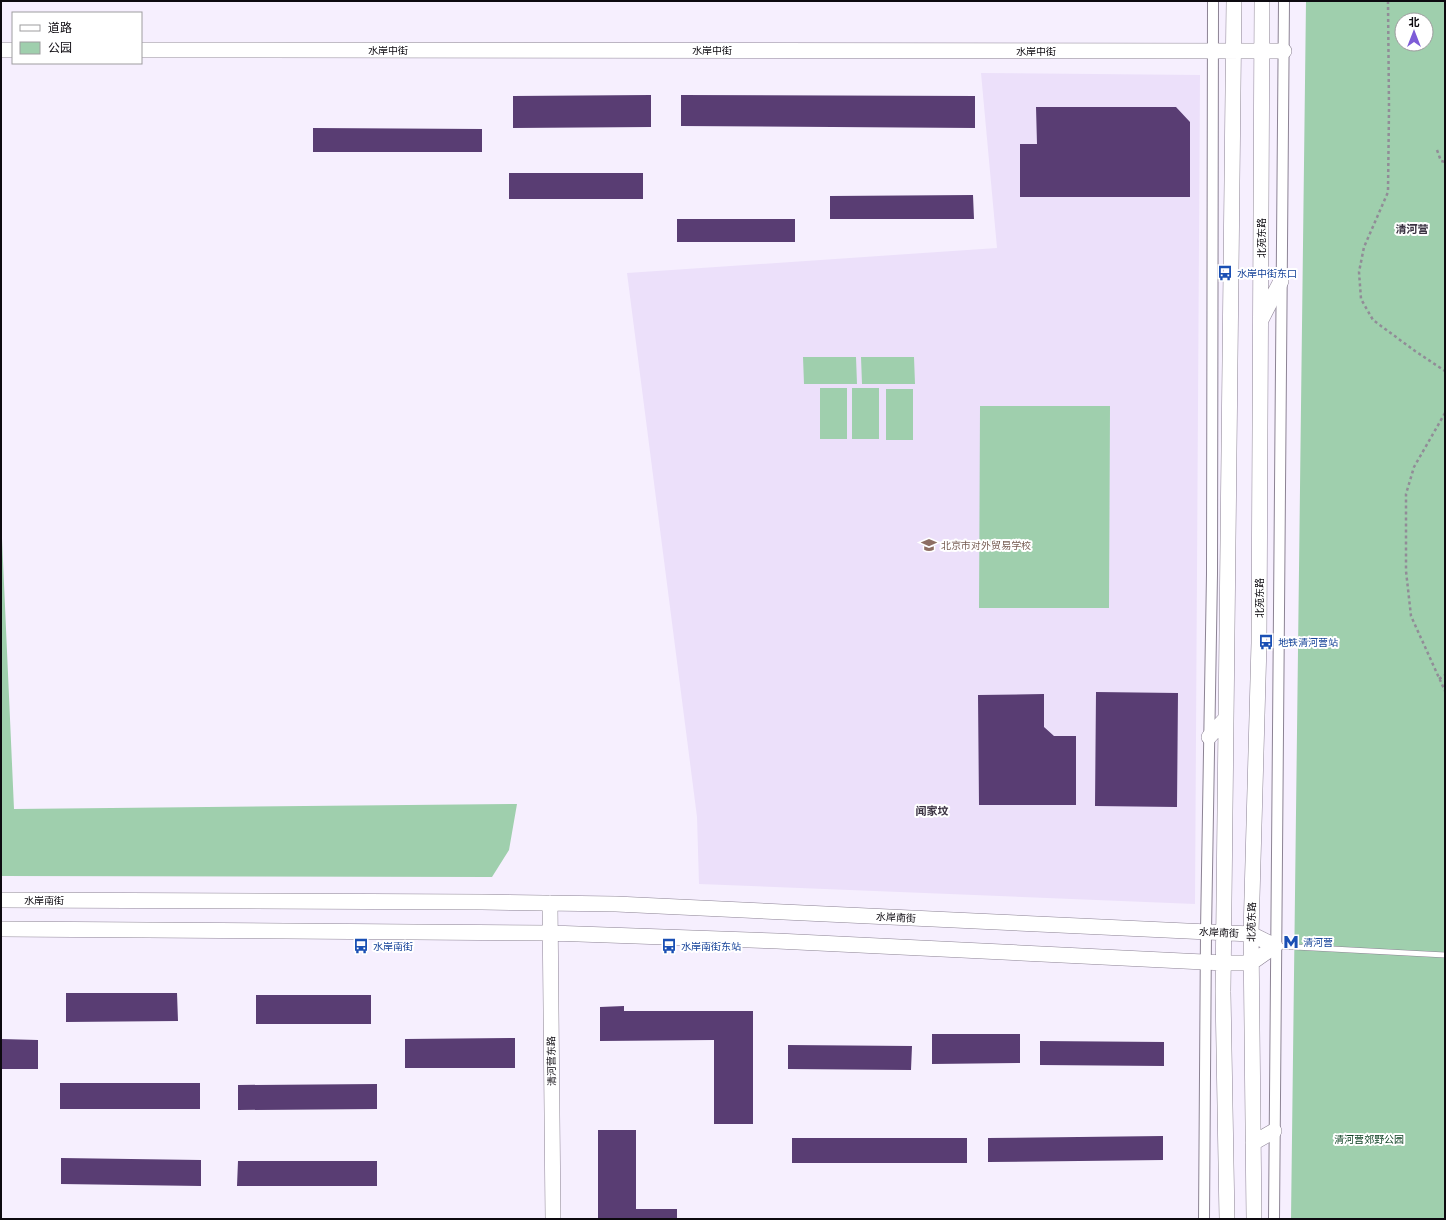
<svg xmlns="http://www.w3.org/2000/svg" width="1446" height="1220" font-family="Quicksand,'Noto Sans SC',sans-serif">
<rect width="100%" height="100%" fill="#f6effe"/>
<!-- built -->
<path fill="#ece0fa" d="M981,73L1200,75L1195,904L699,884L697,817L627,273L997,248Z"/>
<!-- green -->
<path fill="#9fcfad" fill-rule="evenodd" d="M1306,1H1445V1219H1291ZM1402,20H1426V44H1402Z
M803,357H856L857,384H804Z
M861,357H914L915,384H862Z
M820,388H847V439H820Z
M852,388H879V439H852Z
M886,389H913V440H886Z
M980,406H1110L1109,608H979Z
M1,516L14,809L517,804L509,850L492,877L1,876Z"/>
<!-- building -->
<path fill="#593d73" d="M651,95V127L513,128V96Z
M681,95L975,96V128L681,126Z
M1036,107H1176L1190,122V197H1020V144H1037Z
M313,128L482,129V152H313Z
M509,173H643V199H509Z
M973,195L974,219H830V196Z
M677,219H795V242H677Z
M1096,692L1178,693L1177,807L1095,806Z
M1044,694V727L1054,736H1076V805H979L978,695Z
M66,993H177L178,1021L66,1022Z
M256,995H371V1024H256Z
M624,1006V1011H753V1124H714V1040L600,1041V1007Z
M932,1034H1020V1063L932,1064Z
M515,1038V1068H405V1039Z
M1,1039L38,1040V1069H1Z
M1040,1041L1164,1042V1066L1040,1065Z
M788,1045L912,1046L911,1070L788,1069Z
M60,1083H200V1109H60Z
M377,1084V1109L238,1110V1085Z
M598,1130H636V1209H677V1219H598Z
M1163,1136V1160L988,1162V1138Z
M792,1138H967V1163H792Z
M61,1158L201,1160V1186L61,1184Z
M238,1161H377V1186H237Z"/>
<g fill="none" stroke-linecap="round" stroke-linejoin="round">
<!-- lane casing -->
<g stroke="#8c8394" stroke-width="6">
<path id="lane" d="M1276,946L1445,955"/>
</g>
<!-- street casing -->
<g stroke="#8c8394" stroke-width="12">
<path id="street" d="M1204,1219L1206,931L1212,574L1213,1
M1274,1219L1284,1"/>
</g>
<!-- secondary casing -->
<g stroke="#8c8394" stroke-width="16">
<path id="secondary" d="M1,50H13
M141,50L1284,51
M1262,318L1281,281
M1209,737L1226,718
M1,900L482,902L616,904L1251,934L1275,946L1251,963H1224L777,941L550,933L1,929
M550,903L553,1219
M1253,1143L1274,1131
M1227,1219L1223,992L1234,1
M1254,1219L1251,934L1259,643L1262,1"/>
</g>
<!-- path -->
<path stroke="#918c97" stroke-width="2.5" stroke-dasharray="3 3" stroke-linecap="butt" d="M1388,1L1389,108L1388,192L1364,247L1359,272L1361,299L1373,320L1415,351L1445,371
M1437,150L1441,161L1445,162
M1445,413L1414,467L1406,494V571L1411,616L1445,691
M1439,679L1445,675"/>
<!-- lane -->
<use href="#lane" stroke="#fff" stroke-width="5"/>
<!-- street -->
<use href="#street" stroke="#fff" stroke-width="10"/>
<!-- secondary -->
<use href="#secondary" stroke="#fff" stroke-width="15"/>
</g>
<!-- icons -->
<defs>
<g id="bus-bare" transform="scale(1.2)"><path d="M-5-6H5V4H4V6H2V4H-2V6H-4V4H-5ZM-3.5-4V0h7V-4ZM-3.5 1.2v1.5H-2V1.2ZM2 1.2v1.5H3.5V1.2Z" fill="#1a4fb4" stroke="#fff" stroke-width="2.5" paint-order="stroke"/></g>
<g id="university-bare" transform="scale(1.2)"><path d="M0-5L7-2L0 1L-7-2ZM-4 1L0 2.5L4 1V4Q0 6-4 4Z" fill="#8d6e63" stroke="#fff" stroke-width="2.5" paint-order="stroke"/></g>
<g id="metro-bare" transform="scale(1.2)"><path d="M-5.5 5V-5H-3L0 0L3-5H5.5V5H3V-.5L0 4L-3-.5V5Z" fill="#1a4fb4" stroke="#fff" stroke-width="2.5" paint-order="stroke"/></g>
</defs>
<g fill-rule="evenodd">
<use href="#bus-bare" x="1225" y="273"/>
<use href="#university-bare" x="929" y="545"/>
<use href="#bus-bare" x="1266" y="642"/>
<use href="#metro-bare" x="1291" y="942"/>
<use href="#bus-bare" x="361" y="946"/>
<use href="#bus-bare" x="669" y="946"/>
</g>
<g text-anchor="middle" stroke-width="4" stroke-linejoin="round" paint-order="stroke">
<!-- street labels -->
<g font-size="10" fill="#0d0a10" stroke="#fff">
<text x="388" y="54">水岸中街</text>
<text x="712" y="54">水岸中街</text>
<text x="1036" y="55">水岸中街</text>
<text transform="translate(1261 238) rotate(-90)" y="4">北苑东路</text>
<text transform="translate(1259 598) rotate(-90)" y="4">北苑东路</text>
<text x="44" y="904">水岸南街</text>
<text transform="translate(896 917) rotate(3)" y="4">水岸南街</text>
<text transform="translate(1251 922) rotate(-89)" y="4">北苑东路</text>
<text transform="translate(1219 932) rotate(3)" y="4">水岸南街</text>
<text transform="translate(551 1061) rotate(-91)" y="4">清河营东路</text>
</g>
<!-- transit labels -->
<g font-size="10" fill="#164399" stroke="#fff" text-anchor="start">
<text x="1237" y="277">水岸中街东口</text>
<text x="1278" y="646">地铁清河营站</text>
<text x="1303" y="946">清河营</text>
<text x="373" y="950">水岸南街</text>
<text x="681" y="950">水岸南街东站</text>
</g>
<!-- education labels -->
<g font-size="10" fill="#785e54" stroke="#fff" text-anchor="start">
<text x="941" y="549">北京市对外贸易学校</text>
</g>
<!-- park labels -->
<g font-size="10" fill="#114326" stroke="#fff">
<text x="1369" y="1143">清河营郊野公园</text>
</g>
<!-- neighbourhood labels -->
<g font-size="11" font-weight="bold" fill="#3a3241" stroke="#fff">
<text x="1412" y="233">清河营</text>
<text x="932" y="815">闻家坟</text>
</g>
</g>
<!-- border -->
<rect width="1446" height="1220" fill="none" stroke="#0d0a10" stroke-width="4"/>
<!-- legend -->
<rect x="12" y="12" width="130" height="52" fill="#ffffff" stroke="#9e9d9f"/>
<rect x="20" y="25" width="20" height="6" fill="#ffffff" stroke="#9e9d9f"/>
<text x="48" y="32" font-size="12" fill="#0d0a10">道路</text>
<rect x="20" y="42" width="20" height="12" fill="#9fcfad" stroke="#9e9d9f"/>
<text x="48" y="52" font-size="12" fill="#0d0a10">公园</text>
<!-- north arrow -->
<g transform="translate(1414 32)"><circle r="19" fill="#ffffff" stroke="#9e9d9f"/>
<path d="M0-3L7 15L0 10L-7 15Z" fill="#7d5cd7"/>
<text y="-6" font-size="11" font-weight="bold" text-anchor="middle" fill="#0d0a10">北</text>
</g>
</svg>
